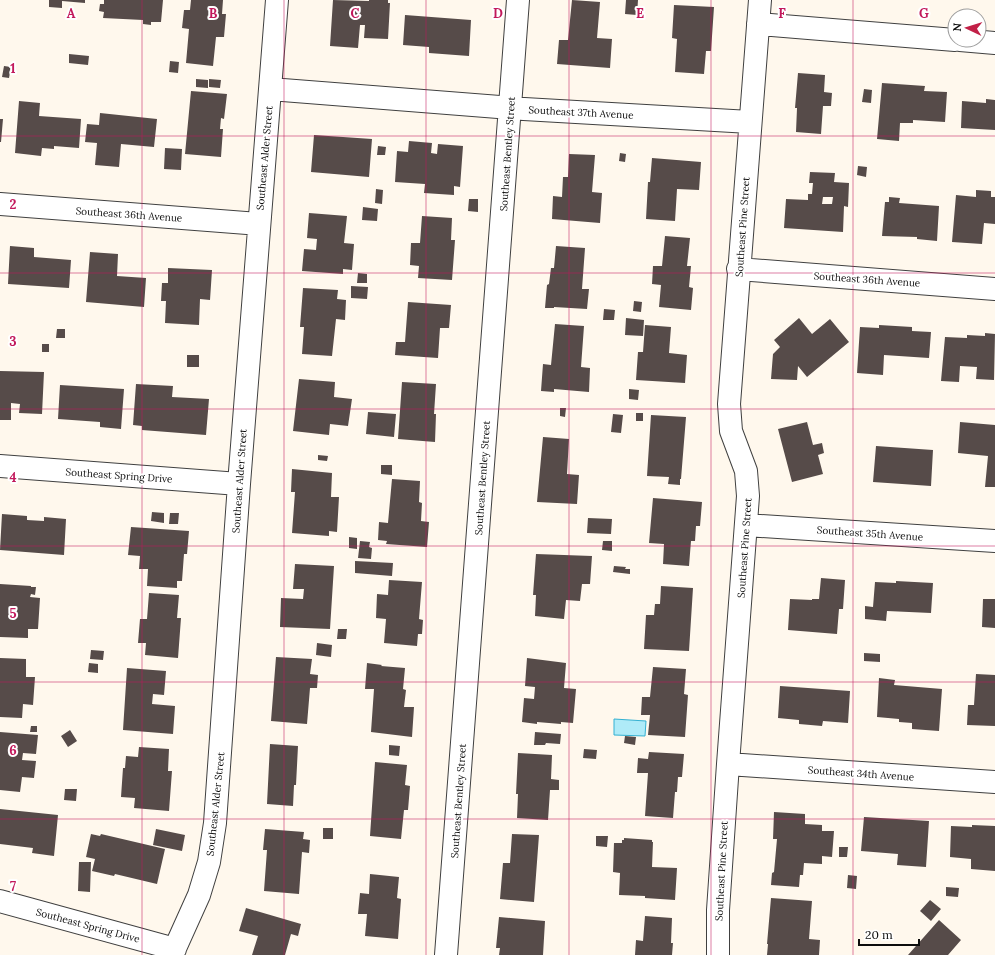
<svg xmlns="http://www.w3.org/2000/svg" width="995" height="955" font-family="Lora,serif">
<rect width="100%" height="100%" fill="#fff8ed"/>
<!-- water -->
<path fill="#afebf8" stroke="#34b1d2" d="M614,719L646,721L645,736L614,735Z"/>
<!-- building -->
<path fill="#564b49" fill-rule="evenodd" d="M49,0H85V3L62,1V8L49,7Z
M104,0H163L161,22H151V25L143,24V20L103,18L104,12L99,11L100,4H104Z
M191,0H223L222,14H226L224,37H216L213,66L186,63L189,29L182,28L184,10H190Z
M333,0L369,1V0H388V3H390L388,39L364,38L365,25H360L358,48L330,46Z
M572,0L600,2L597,38L612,39L610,68L557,64L559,40H568Z
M626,0H638L637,15L625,14Z
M674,5L714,7L711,51H706L704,74L675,72L677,39L672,38Z
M405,15L471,20L469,56L429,53V47L403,45Z
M69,54L89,56L88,65L69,63Z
M170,61L179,62L178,73L169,72Z
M4,66L11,67L9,78L2,77Z
M798,73L825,75L824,92L832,93L831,106H823L821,134L796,132L797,108H795Z
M196,79L208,80V88L196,87Z
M209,79L221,80L220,88L209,87Z
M882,83L925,86L924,91L947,92L945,122L913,120V123H900L899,141L877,139Z
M864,89L872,90L871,103L862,102Z
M191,91L227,94L224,119L221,118L220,129H223L221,157L185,154Z
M986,99L995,100V130L961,128L962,101L986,103Z
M19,101L40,103L39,116L81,119L79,148L54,146V149L42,148L41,156L15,153Z
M100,113L157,119L154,147L121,144L119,167L95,165L97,143L85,142L87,124L99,125Z
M0,119H3L1,142H0Z
M314,135L372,139L369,177L311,172Z
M409,141L432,143L431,153L437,154L438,144L463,146L460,187L454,186V195L424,193L425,184L395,182L397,151L408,152Z
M378,146L386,147L385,155H377Z
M165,148L182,149L181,170L164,169Z
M620,153L626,154L625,162L619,161Z
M569,154L595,155L592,192L602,193L600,223L552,219L553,196L562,197L563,177H568Z
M652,158L701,162L699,190L677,189L675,221L646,219L648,182H650Z
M858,166L867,167L866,177L857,175Z
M810,172L835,173L834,182L849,183L848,207L844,206L843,232L784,228L786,199L808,200V194H812L813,183H809ZM823,197H833L832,204H822Z
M376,189L383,190L382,204L375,203Z
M976,190L991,191V197H995V224L984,223L982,244L952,242L956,195L976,197Z
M889,197L900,198L899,203L939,206L937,241L917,239V237L882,236L885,202H889Z
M469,199H478V212L468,211Z
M363,207L378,209L377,221L362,220Z
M309,213L347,216L344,243L354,244L352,270L343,269V274L302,271L304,249L316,250L317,239L307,238Z
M422,216L452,218L451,240H455L452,280L418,278L419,266L410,265L411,243H420Z
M665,236L690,238L687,266H691L689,287L693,288L691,310L659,307L661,285L652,284L653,266H662Z
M10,246L34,248V257L71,260L69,288L8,284Z
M556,246L585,248L582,289H589L587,309L554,307V308H545L547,285L549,284L551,268H554Z
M90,252L118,254L117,276L146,278L144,307L86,302Z
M168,268L212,270L210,300L200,299L199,325L165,323L166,301H161L162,283H168Z
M358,273L367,274V283H357Z
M351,286L368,287L367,299L351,298Z
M303,288L338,290L337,299L346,300L345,320L336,319L332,356L302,354L304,327H300Z
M634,301L642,302L641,312L633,311Z
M408,302L451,305L449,328H440L438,358L395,355L396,342H405Z
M604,309L615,310L614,320H603Z
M626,318L644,320L643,336L625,335Z
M799,318L812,334L830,319L849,342L807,377L798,366L797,380L771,379L773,354L780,347L774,340Z
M555,324L584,326L581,367L590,368L589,392L554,389V392L541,391L543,364L551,365Z
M645,325L671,327L669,353L687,355L685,383L636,380L638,352H643Z
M879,325L912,327V331L931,332L929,358L884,355L883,375L857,373L860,327L879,328Z
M57,329H65V338H56Z
M985,333L995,334L994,380L976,379L977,367L960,366L959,382L941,381L945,337L967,338V335L985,336Z
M42,344H49V352H42Z
M187,355H199V367H187Z
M0,371L44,372L42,414L19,413L20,404L11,403V420H0Z
M299,379L335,382L334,397L352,399L348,426L330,424L329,435L293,431Z
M402,382L436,384L434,414H436L435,442L398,439Z
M136,384L173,386L172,397L209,399L206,435L142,430V426L133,425Z
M60,385L124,389L121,429L100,427V422L58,419Z
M629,389L639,390L638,400L629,399Z
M560,408H566L565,417L560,416Z
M368,412L396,414L394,437L366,434Z
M636,413H643V421H636Z
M613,414L623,415L621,433L611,432Z
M651,415L686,417L681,479H680V485L668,484L669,477L647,476Z
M807,422L813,445L822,443L824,453L818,455L823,474L792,482L778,429Z
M960,422L995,425V487H985L988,456L958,453Z
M543,437L569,439L567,474L579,475L577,504L537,502Z
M876,446L933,450L931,486L873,482Z
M318,455L328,456L327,461L318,460Z
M381,465H392V475L381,474Z
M292,469L332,473L331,497H339L337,532L329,531V536L292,533L295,492H291Z
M392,479L420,481L419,502L422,503L421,521L429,522L427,547L386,544L387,541L378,540L379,522L388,523Z
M653,498L702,502L700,526H696L695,541H691L689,566L663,564L664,544L649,543Z
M152,512L164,513V523L151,521Z
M170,513H179L178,524H169Z
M2,514L27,516V520L44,521V517L66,519L64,555L0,550Z
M588,518L612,519L611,534L587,533Z
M131,527L189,531L187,554H184L182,581H177V588L147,586L148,569H139L140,556L128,555Z
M349,537L357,538V549L349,548Z
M360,541L370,542L369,547L372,548L371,559L358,558Z
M603,541H612V551L602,550Z
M536,554L592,556L590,584H582L580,601L566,600L564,619L535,616L536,595H533Z
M355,561L393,563L392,576L355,573Z
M295,564L334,566L330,629L280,627L281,598L303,599L304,589H293Z
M614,566L626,567L625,569H630V574L613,572Z
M821,578L845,580L843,609H839L837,634L788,630L790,599L812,600V599H819Z
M389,580L422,582L419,619L423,620L422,634H418L417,646L384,643L386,619L376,618L377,594L388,595Z
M896,581L933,583L931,613L887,611L886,621L865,619V606L873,607L875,582L896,583Z
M0,584L31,586V587H36L35,595L31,594L30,597L40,598L38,629H28V638L0,637Z
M661,586L693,588L689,651L644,649L646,615H654L655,604H660Z
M149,593L179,595L177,618H181L178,658L145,655L146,643H138L140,619H147Z
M983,599H995V628L982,627Z
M338,629H347L346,639H337Z
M317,643L332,645L331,657L316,655Z
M91,650L104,651L103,660L90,659Z
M864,653L880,654V662L864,661Z
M276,657L312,659L310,674L318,675L317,688H310L307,724L271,721Z
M0,658L26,659V677H35L33,705L23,704L22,718L0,717Z
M527,658L566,663L564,688L576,689L573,723L561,722V724L537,722V724L522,722L524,698L534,699L535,687L525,686Z
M89,663L98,664V673L88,672Z
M367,663L382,665L381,666L405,668L403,689L406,690L404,707H414L412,737L371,732L374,689H365Z
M653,667L686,669L684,694L688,695L685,737L648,735L650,715H641L642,697H650Z
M127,668L166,671L164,695L153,694L152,704L175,706L173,734L123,730Z
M976,674L995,675V726L967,725L968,705H974Z
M879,678L895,680L894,685L942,689L939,731L912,729V723L899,722V719L877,717Z
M780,686L850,691L848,723L823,721L822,726L799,724V720L778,718Z
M31,726H37V732H30Z
M70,730L77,741L68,747L61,736Z
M0,732L38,735L36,754L23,753L22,760L36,761L34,778L22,777L20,792L0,790Z
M535,732L561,734L560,744L546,743L545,745H534Z
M625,736L636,737L635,745L624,743Z
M270,744L298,746L296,785H294L293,806L267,804Z
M389,745L400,746L399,756L389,755Z
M139,747L169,749L168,771H172L169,811L134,808L135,798L121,797L123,768H125L126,756L138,757Z
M584,749L597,750L596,759L583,758Z
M649,752L684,754L682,777H678L677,792H675L673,818L645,816L648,773H637L638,758L648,759Z
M518,753L552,755L551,779L559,780V790H550L548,820L517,818L518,794H516Z
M375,762L407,765L405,785L410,786L408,810H404L401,839L370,836Z
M65,789H77L76,801L64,800Z
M0,809L58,815L54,856L32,853L33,848L0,844Z
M774,812L805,814V824L822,825V831H834L832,857L822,856V864L804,863L803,875H800L799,887L771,885L772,873L774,872L777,839H773Z
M864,817L929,821L926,867L897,865L898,854L861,851Z
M972,825L995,826V871L971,869V859L950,857L951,826L972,827Z
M323,828H333V839H323Z
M156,829L185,835L182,851L153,845Z
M265,829L304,832L303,839L310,840L309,853L302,852L299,894L264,891L267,850H263Z
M91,834L100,836L101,834L165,849L157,884L115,874L114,876L92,871L95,859L86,857Z
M512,834L539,835L534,902L500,899L503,863H510Z
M596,836H608L607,847L596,846Z
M624,838L652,840V842H653L652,867L677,868L675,900L645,898V896L619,895L620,873L613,872L614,843H622V840H624Z
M839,847H848L847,857H839Z
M79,862H91L90,892L78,891Z
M370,874L399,877L397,898L401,899L398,939L365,936L367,914H358L360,893L369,894Z
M848,875L857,876L856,889L847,888Z
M946,887L959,888L958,897L946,896Z
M771,898L812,901L809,939L820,940L819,955H767L768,944H767Z
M930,900L941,909L931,921L920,911Z
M246,908L301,924L298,936L291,934L285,955H252L258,936L239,931Z
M645,916L672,918L671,943H673L672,955H635L636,940L643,941Z
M499,917L545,921L543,955H499L500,948H496Z
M939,920L961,940L948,955H908Z"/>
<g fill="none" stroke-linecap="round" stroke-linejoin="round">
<!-- minor casing -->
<g stroke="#404040" stroke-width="24">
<path id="minor" d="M758,24L955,40
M960,40L995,43
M270,89L524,109L750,122
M0,204L259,224
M738,269L995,289
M0,466L239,484
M746,525L995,541
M728,764L995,782
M0,901L175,949
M172,955L199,895L209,862L215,823L239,484L277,0
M446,955L518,0
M718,955V910L728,764L748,496L746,471L731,431L729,404L760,0"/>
</g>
<!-- minor -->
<use href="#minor" stroke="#fff" stroke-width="22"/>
</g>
<!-- grid -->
<path fill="none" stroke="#c2185b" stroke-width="1" stroke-opacity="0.55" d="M142,0V955M284,0V955M426,0V955M569,0V955M711,0V955M853,0V955M0,136H995M0,273H995M0,409H995M0,546H995M0,682H995M0,819H995"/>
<g text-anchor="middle" stroke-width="4" stroke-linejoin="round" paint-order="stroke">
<!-- street labels -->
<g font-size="10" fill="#0d0d0d" stroke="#fff">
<text transform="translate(581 112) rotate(3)" y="4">Southeast 37th Avenue</text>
<text transform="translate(507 154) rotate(-86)" y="4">Southeast Bentley Street</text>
<text transform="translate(264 158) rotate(-85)" y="4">Southeast Alder Street</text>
<text transform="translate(129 214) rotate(4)" y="4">Southeast 36th Avenue</text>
<text transform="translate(742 227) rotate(-86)" y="4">Southeast Pine Street</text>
<text transform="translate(867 279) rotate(4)" y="4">Southeast 36th Avenue</text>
<text transform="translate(119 475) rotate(4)" y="4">Southeast Spring Drive</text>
<text transform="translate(482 478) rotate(-86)" y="4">Southeast Bentley Street</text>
<text transform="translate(239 481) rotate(-86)" y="4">Southeast Alder Street</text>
<text transform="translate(870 533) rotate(4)" y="4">Southeast 35th Avenue</text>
<text transform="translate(744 548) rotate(-86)" y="4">Southeast Pine Street</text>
<text transform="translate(861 773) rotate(4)" y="4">Southeast 34th Avenue</text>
<text transform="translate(458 801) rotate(-86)" y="4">Southeast Bentley Street</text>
<text transform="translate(215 804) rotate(-84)" y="4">Southeast Alder Street</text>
<text transform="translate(721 871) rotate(-87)" y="4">Southeast Pine Street</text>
<text transform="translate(88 925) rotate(15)" y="4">Southeast Spring Drive</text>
</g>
</g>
<g font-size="13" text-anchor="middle" font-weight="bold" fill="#c2185b" stroke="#fff" stroke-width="4" stroke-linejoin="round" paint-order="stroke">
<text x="71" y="18">A</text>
<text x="213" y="18">B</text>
<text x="355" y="18">C</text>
<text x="498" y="18">D</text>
<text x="640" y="18">E</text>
<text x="782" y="18">F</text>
<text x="924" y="18">G</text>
<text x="13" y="73">1</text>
<text x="13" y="209">2</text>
<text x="13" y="346">3</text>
<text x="13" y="482">4</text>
<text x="13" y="618">5</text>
<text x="13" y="755">6</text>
<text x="13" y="891">7</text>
</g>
<!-- north arrow -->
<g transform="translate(967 28) rotate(274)"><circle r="19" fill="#ffffff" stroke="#9e9e9e"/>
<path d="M0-3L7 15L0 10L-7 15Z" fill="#c22047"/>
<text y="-6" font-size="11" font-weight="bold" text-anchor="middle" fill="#0d0d0d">N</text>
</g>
<!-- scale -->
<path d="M859 939v6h60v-6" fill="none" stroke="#0d0d0d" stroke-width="2"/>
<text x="865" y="939" font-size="12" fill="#0d0d0d" stroke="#ffffff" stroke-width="3" paint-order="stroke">20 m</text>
</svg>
